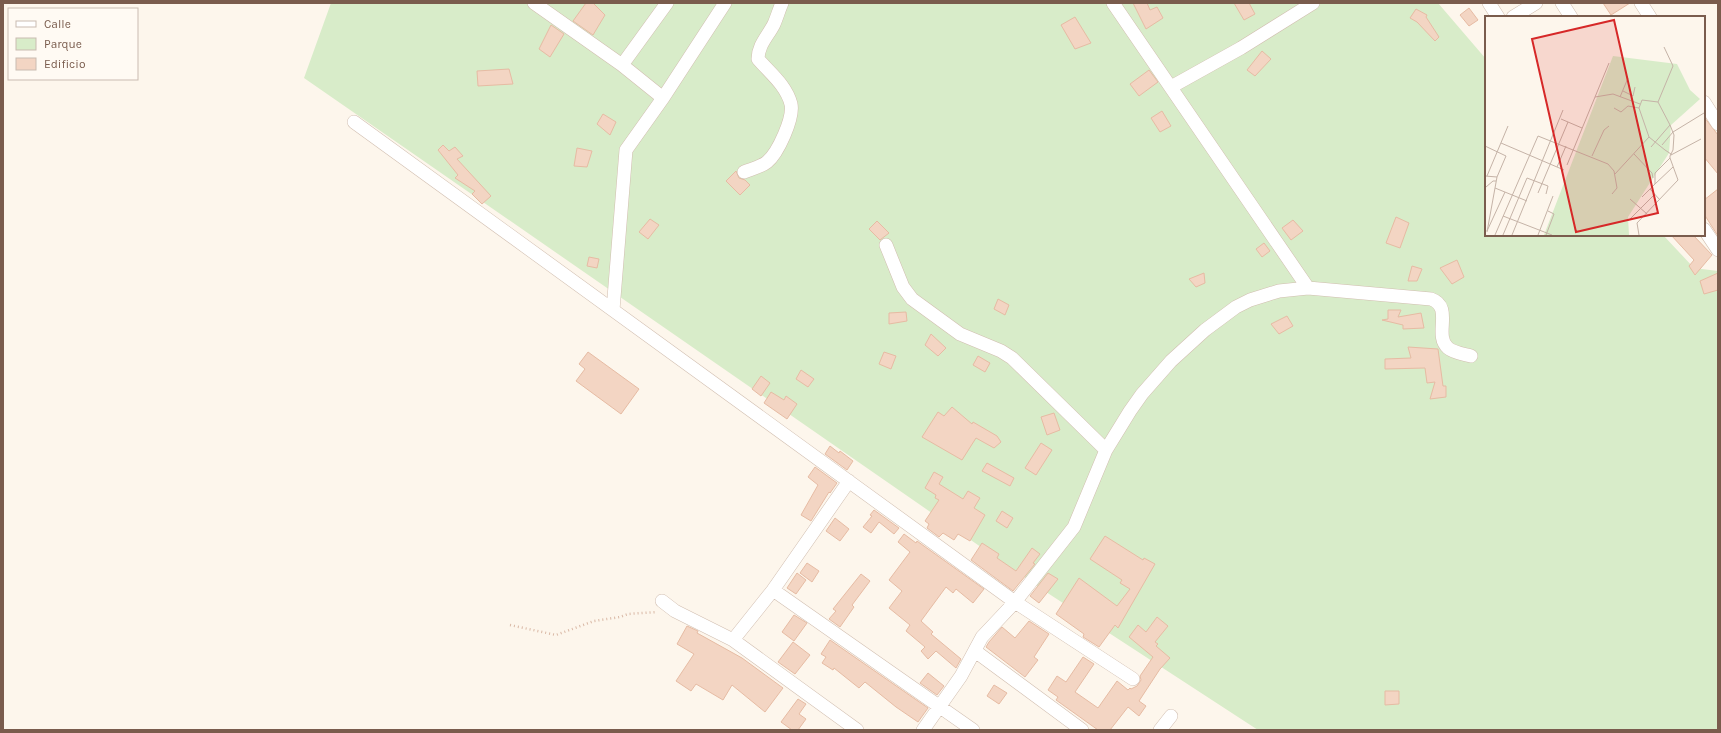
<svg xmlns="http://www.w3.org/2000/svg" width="1721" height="733" font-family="Karla,sans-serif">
<rect width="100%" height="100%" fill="#fdf6ec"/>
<!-- green -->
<path fill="#d8ecc9" d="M331,3H1438L1486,59V235H1663L1694,268L1718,271V730H1258L1043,590L304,78Z"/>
<!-- building -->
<path fill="#f3d5c3" stroke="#e6bba3" d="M586,3H593L605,15L593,35L573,21Z
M1133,3H1147L1150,10L1157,7L1163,18L1146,29Z
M1234,3H1249L1255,14L1244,20Z
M1603,3H1630L1611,15Z
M1469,8L1478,20L1469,26L1460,15Z
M1416,9L1427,15L1426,17L1439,37L1435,41L1417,22L1410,18Z
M1075,17L1091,43L1075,49L1061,25Z
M551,25L564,34L550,57L539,49Z
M1262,51L1271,59L1255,76L1247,70Z
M509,69L513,84L478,86L477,71Z
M1149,70L1158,82L1139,96L1130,84Z
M1162,111L1171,126L1160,132L1151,118Z
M603,114L616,122L610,135L597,124Z
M1704,117L1718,135V174L1704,157Z
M443,145L449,151L455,147L463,156L457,159L491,196L482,204L472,194L475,191L455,178L458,175L438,150Z
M577,148L592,151L587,167L574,166Z
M736,171L739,178L745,180L750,185L740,195L726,181Z
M1718,189V236L1704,214V200Z
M1396,217L1409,223L1400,248L1386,243Z
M650,219L659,225L648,239L639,232Z
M1293,220L1303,231L1291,240L1282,228Z
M877,221L889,233L880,240L869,229Z
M1671,235H1693L1712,255L1695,275L1689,266L1694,260Z
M1264,243L1270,251L1262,257L1256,249Z
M589,257L599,259L597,268L587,266Z
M1457,260L1464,277L1452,284L1440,268Z
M1412,266L1422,269L1417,281H1408Z
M1204,273L1205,283L1196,287L1189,279Z
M1718,273V290L1704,294L1700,281Z
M998,299L1009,305L1005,315L994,309Z
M1388,310H1401L1398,317L1421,313L1424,328L1403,329V325L1382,320L1388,319Z
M906,312L907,321L889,324V313Z
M1287,316L1293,326L1279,334L1271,324Z
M931,334L946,348L938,356L925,345Z
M1408,347L1438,349L1443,386H1446V397L1430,399L1435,382L1427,383L1425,368L1385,369V359L1411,358Z
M588,352L639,389L621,414L576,381L585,369L579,364Z
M884,352L896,356L891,369L879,364Z
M978,356L990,363L985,372L973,365Z
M801,370L814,379L808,387L796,379Z
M761,376L770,383L761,396L752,389Z
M771,392L784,400L786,396L797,404L787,419L764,403Z
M952,407L972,424L973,422L997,436L1001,442L994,448L976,438L962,460L922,437L938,412L944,416Z
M1054,413L1060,430L1047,435L1041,417Z
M1041,443L1052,450L1036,475L1025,468Z
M830,446L839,453L840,451L853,461L847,470L825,454Z
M987,463L1014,478L1010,486L982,471Z
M815,467L837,483L830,493L829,492L811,521L801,515L818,485L808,477Z
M934,472L943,477L939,484L963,499L968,491L980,498L974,508L985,515L970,541L958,534L954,540L943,533L939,537L927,528L929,524L925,521L939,500L935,498L936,495L925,488Z
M874,510L899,528L894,534L879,522L871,533L863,527L872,516L870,515Z
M1002,511L1013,518L1007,528L996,521Z
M835,518L849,529L840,541L826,531Z
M904,534L916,543L917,541L984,589L973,603L956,589L953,593L946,587L921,621L933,632L931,634L961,659L956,668L936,651L928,659L921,651L925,647L906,631L910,625L889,608L902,591L889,580L910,552L898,542Z
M1105,536L1143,560L1144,558L1155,564L1118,628L1115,625L1099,647L1083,637L1084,634L1056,614L1079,578L1117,606L1130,589L1120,583L1122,580L1090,559Z
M982,543L999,554L997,558L1016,571L1032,548L1040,554L1033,563L1035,564L1013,591L971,560Z
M807,563L819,571L812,582L800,573Z
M797,573L806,580L796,594L787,588Z
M1048,573L1058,579L1039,603L1030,596Z
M861,574L870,581L852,605L854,607L840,627L829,619L836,611L833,609Z
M794,615L807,623L794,641L782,632Z
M1157,617L1168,626L1155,642L1158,644L1156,646L1170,658L1160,669L1139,701L1146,706L1139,716L1128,707L1110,730H1098L1056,700L1058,697L1048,690L1057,676L1066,682L1083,657L1094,664L1075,692L1098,708L1117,681L1128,690L1130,688L1131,689L1137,686L1141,680L1140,676L1153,657L1129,637L1138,625L1146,632Z
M1029,621L1049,634L1034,657L1038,660L1025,677L986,647L989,642L1002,627L1015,638Z
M687,626L698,631L697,633L742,658L783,688L765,712L732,685L723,700L696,684L691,691L676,681L694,654L677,644Z
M830,640L928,708L918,722L896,707L865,682L859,688L834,668L833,670L822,663L826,657L821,654Z
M793,642L810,655L795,674L778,662Z
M928,673L944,686L937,695L920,683Z
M994,685L1007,693L999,704L987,696Z
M1385,691H1399V704L1385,705Z
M798,699L806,704L799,714L806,719L798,730H792L781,722Z"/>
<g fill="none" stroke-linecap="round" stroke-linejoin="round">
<!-- minor casing -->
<g stroke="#d1beb0" stroke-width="14">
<path id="minor" d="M534,3L622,65L663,98
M1113,3L1308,288
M1489,3L1498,17
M1562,3L1571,17
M1641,3L1650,17
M1513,17L1536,3
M622,65L667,3
M1171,87L1241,48L1313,3
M1704,102L1718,124
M354,122L1015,602L1133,679
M744,172C751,169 761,167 767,162C778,153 794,118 791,104C786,85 770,73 758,59C758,45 768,36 774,24C777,17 779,10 782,3
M1704,229L1718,250
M886,245L903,287L912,299L960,334L1001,351L1012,358L1106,450
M613,310L626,150L663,98L725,3
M773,590L973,730
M662,601L675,611L733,640L857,730
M733,640L773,590L849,481
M975,651L1082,730
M923,730L961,676L982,637L1015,602L1074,527L1106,450L1130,411L1142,394L1171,361L1205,330L1236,307L1250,300L1279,291L1308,288L1431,299C1454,307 1433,335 1448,348C1454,353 1464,354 1471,356
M1160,730L1171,716"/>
</g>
<!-- path -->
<path stroke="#d9b8a5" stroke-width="2.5" stroke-dasharray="1 3" stroke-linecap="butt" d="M510,625L556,635L594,621L620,617L628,614L657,612"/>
<!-- minor -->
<use href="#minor" stroke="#fff" stroke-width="13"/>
</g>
<!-- overview -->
<g transform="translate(1485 16)">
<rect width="220" height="220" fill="#fdf6ec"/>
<path d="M128,40L192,48L205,74L215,83L186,109L184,137L143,201L144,219H59Z" fill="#d8ecc9"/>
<path fill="none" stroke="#c5b3a7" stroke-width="1" d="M138,75L148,80L150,71M110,81L128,78L155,88M135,81L143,62M173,86L188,50L179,31M129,92L136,96L143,90L154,92M76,103L97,112M16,127L79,154M177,129L188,116L219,97M0,130L21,140L12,161L2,216M166,131L185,109M149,138L167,157L168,162M107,140L119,114L124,110M82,149L124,47M72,151L81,130M130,158L164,121M0,160L12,161M2,160L23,110M170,168L188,151M1,171L8,165H11M10,172L42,185M165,173L175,184M53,177L83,106M157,181L170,168V157L185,142M145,183L162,198M18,200L67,219M143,205L170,178M2,215L20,176M10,219L53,120L123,148L129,155L132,172L127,178M18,219L42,162L63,170L61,178M27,219L78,94M53,219L68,180M61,219L69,198L63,195M154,219L152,207L193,164L185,142V140L188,134L189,119L185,109L173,86L157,84L154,92L164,121L180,134L186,138V139L216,123"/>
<path fill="#d62828" fill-opacity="0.15" stroke="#d62828" stroke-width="2" d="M129,4L173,197L91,216L47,23Z"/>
<rect width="220" height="220" fill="none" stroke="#7a5c4d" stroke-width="2"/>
</g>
<!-- border -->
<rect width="1721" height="733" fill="none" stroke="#7a5c4d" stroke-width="8"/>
<!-- legend -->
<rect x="8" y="8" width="130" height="72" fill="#fffaf3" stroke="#cabbb1"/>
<rect x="16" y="21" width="20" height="6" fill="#ffffff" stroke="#cabbb1"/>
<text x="44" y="28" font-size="12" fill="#7a5c4d">Calle</text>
<rect x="16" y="38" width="20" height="12" fill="#d8ecc9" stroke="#cabbb1"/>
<text x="44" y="48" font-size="12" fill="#7a5c4d">Parque</text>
<rect x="16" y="58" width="20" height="12" fill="#f3d5c3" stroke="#cabbb1"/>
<text x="44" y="68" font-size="12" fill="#7a5c4d">Edificio</text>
</svg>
